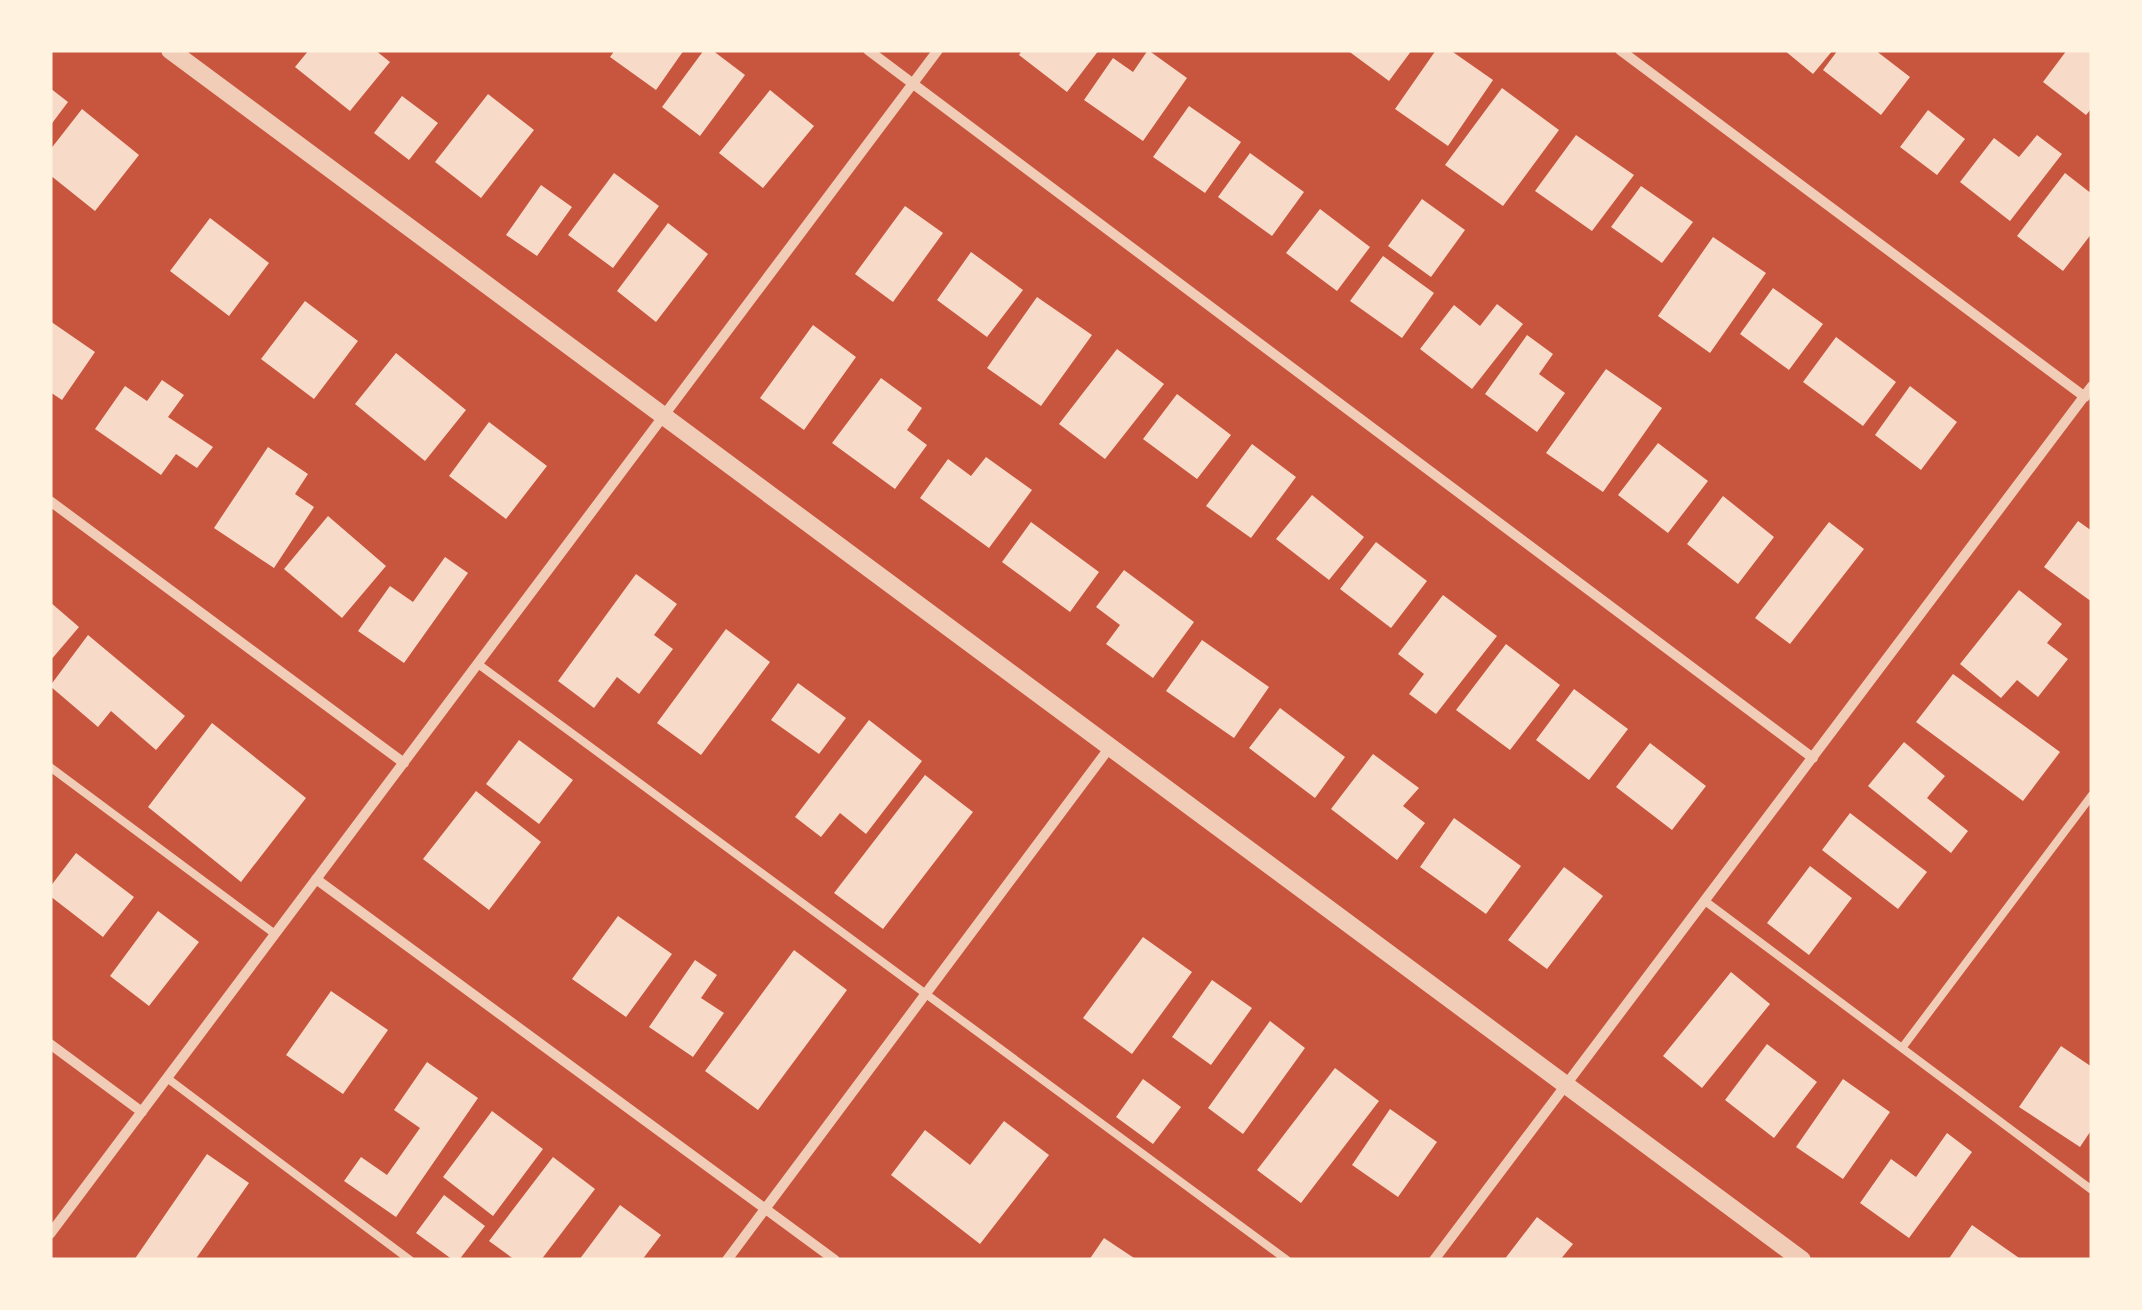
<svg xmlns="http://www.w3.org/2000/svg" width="2142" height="1310" font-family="'Space Grotesk',sans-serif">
<rect width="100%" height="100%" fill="#c8553d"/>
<!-- building -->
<path fill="#f7dbc8" d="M309,50H375L390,62L350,111L295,67Z
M615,50H684L656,90L610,57Z
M704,50H712L745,75L700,136L662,107Z
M1022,50H1099L1067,92L1019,55Z
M1148,50L1187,78L1143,141L1084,100L1113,58L1133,72Z
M1347,50H1412L1389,81Z
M1436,50H1450L1493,80L1448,146L1395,109Z
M1784,50H1833L1813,74Z
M1838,50H1875L1910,77L1881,115L1823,70Z
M2067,50H2092V108L2086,115L2043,82Z
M50,88L68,102L50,126Z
M1502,88L1559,130L1503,206L1445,165Z
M770,90L814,126L763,188L719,153Z
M488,94L534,130L481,198L435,162Z
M402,96L438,123L409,160L374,133Z
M1189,106L1241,142L1205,193L1153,157Z
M82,109L139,155L95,211L50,175V150Z
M1928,110L1965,139L1937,175L1900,147Z
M1576,135L1634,175L1592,231L1535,191Z
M2037,135L2062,154L2010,221L1960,182L1994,138L2019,157Z
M1250,153L1304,192L1272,236L1218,197Z
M614,173L659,206L613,268L568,235Z
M2065,173L2092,194V233L2063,271L2017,236Z
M541,185L572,207L537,256L506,235Z
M1641,186L1693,222L1662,263L1611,227Z
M1422,199L1465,230L1431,277L1388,246Z
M905,206L943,233L893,302L855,274Z
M1320,209L1370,247L1337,291L1286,253Z
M210,218L269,263L229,316L170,271Z
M668,223L708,254L656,322L617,291Z
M1713,237L1766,273L1710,353L1658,316Z
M971,252L1023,290L987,337L937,300Z
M1383,256L1434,293L1402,338L1350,301Z
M1773,288L1823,324L1789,370L1740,334Z
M1037,297L1092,335L1041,406L987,368Z
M305,301L358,341L314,399L261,359Z
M1497,304L1523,324L1472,389L1420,349L1454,305L1480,326Z
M50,321L95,352L62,400L50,392Z
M813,325L856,357L804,430L760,398Z
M1527,335L1553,354L1539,374L1565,393L1537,432L1485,394Z
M1836,337L1896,382L1863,426L1803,382Z
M1117,349L1164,384L1105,459L1059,424Z
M396,353L466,410L425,461L355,404Z
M1606,369L1662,408L1603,492L1546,453Z
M881,378L922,408L907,430L927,445L895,489L832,443Z
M162,380L184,395L168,417L213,447L197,468L176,454L161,475L95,429L125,386L147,401Z
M1910,386L1957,422L1921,470L1875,435Z
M1177,394L1231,435L1197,479L1143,439Z
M489,422L547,466L506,519L449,476Z
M1658,443L1708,481L1668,533L1618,495Z
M1252,444L1296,477L1251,538L1206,506Z
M268,447L308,474L295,494L314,507L274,568L214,528Z
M986,457L1032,490L989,548L920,498L948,459L971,476Z
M1312,495L1364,537L1329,580L1276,539Z
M1723,496L1774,537L1738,584L1687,544Z
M328,516L386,566L342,618L284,569Z
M2078,521L2092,531V602L2044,567Z
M1031,522L1099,572L1070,612L1002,562Z
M1829,522L1864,549L1790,644L1755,618Z
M1376,542L1427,581L1391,628L1340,589Z
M445,557L468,573L404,663L358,631L390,586L413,602Z
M1124,570L1194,622L1153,678L1106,644L1120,625L1096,607Z
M636,574L677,604L654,635L673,649L639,694L617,677L594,708L558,681Z
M2019,590L2062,624L2047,643L2068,659L2038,697L2017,680L2001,698L1960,664Z
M1443,595L1497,636L1436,714L1409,694L1424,674L1398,654Z
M50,602L79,627L50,661Z
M726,629L770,662L701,755L657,723Z
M88,635L185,716L156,750L111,711L98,727L50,686Z
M1202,640L1269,687L1234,738L1166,691Z
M1506,644L1560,685L1510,750L1456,710Z
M1953,674L2060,752L2023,801L1916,722Z
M798,683L846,718L819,754L771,720Z
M1574,689L1628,729L1589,780L1536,740Z
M1280,708L1345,757L1315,798L1249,748Z
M869,720L922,761L866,834L840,813L821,837L795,817Z
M212,723L306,798L241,882L148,807Z
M519,740L573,780L539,824L486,784Z
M1904,742L1945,776L1927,798L1968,831L1951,853L1868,786Z
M1650,743L1706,786L1672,830L1616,787Z
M1373,754L1419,788L1403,806L1425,823L1397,860L1331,809Z
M925,775L973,812L883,929L834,893Z
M476,791L541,842L489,910L423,859Z
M1850,813L1927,872L1898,909L1822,850Z
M1454,818L1521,866L1486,914L1420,867Z
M76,853L134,897L103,937L50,896V887Z
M1810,866L1852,898L1809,955L1767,923Z
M1564,867L1603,896L1547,969L1508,940Z
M158,911L199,942L149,1006L110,976Z
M618,916L672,954L626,1017L572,979Z
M1143,937L1192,972L1132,1054L1083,1018Z
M794,950L847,990L758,1110L705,1071Z
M695,960L717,975L701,998L724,1013L693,1057L649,1027Z
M1731,972L1770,1004L1702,1088L1663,1056Z
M1212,980L1252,1008L1211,1065L1172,1037Z
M331,991L388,1030L343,1094L286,1055Z
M1270,1021L1305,1048L1243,1134L1208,1108Z
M1767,1044L1817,1082L1774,1138L1725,1100Z
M2061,1046L2092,1067V1129L2080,1147L2019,1107Z
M427,1062L478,1098L396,1217L344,1181L361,1157L387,1175L420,1128L394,1110Z
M1335,1068L1379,1101L1301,1203L1257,1170Z
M1143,1079L1181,1107L1153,1144L1116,1117Z
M1843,1079L1890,1112L1843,1179L1796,1147Z
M1390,1109L1437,1142L1398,1197L1352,1165Z
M492,1111L543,1149L493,1216L443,1177Z
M1004,1121L1049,1155L980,1244L891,1175L925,1130L970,1165Z
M1947,1133L1972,1152L1909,1238L1860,1203L1891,1159L1916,1177Z
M207,1154L249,1183L195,1260H134Z
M553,1157L595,1189L541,1260H515L489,1241Z
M444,1195L485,1226L459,1260H453L416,1233Z
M620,1205L661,1235L642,1260H579Z
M1537,1217L1573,1244L1560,1260H1504Z
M1972,1225L2022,1260H1948Z
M1104,1238L1137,1260H1089Z"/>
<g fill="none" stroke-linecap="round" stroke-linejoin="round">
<!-- service -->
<path stroke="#f1ccb7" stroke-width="8" d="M478,664L1287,1260
M50,767L275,934
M1705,901L2092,1190
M1902,1048L2092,795
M167,1078L410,1260"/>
<!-- minor -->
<path stroke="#f1ccb7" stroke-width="10" d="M868,50L1813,758
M1620,50L2085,397
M50,501L404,763
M316,879L835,1260
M50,1044L142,1112
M50,1234L938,50
M727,1260L1110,747
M1434,1260L2092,386"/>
<!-- tertiary -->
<path stroke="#f1ccb7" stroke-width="18" d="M170,50L1802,1260"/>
</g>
<!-- border -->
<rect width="2142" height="1310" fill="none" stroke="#fff3e0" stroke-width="105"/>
</svg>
